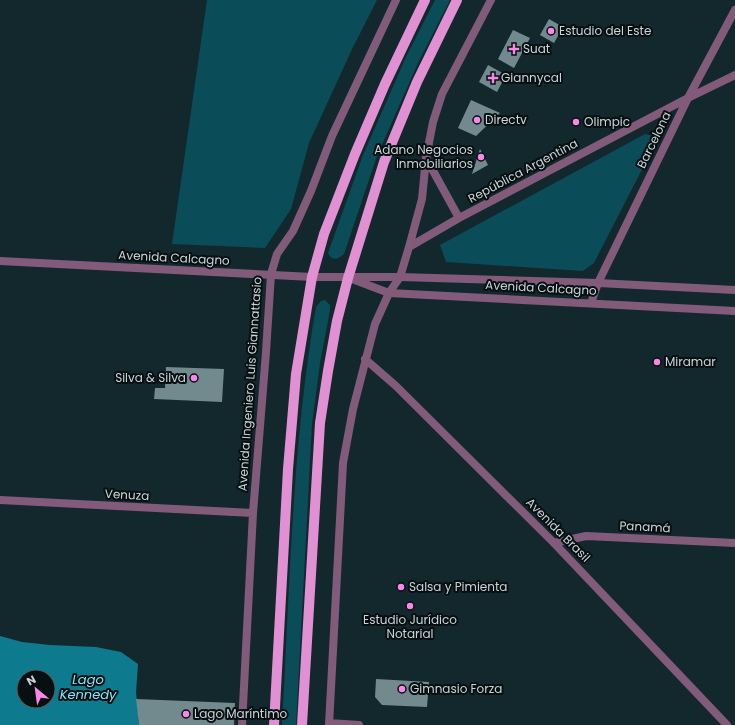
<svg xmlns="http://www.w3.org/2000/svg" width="735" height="725" font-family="Poppins,sans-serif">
<rect width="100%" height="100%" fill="#13282d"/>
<!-- green -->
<path fill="#0a4d59" d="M207,0H377L353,47L309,143L291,209L265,248L172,244Z
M435,0H450L418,63L377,156L344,254C338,259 332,262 328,253L363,155L406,57Z
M645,134L653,136L655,144L594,263L583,271L446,262L440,245Z
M325,300L330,305V310L320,363L312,424L296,725H282C290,585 292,445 316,307L321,301Z"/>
<!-- water -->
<path fill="#0d7b8d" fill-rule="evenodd" d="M0,636L22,642L50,645L96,647L121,652L138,664L136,692L139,725H0ZM24,677H48V701H24Z"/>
<!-- building -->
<path fill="#72898e" d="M549,19L563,27L554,43L540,35Z
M513,30L530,38L514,68L498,59Z
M488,65L506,75L497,92L479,82Z
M471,100L500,113L476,136L458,128Z
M480,149L488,165L472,174Z
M166,367L224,369L222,402L154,399L155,388H165Z
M376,679L429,682L427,707L382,705L375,697Z
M136,699L235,703L234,725H139Z"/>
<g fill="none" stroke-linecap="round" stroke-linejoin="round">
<!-- minor -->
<path stroke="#825b7b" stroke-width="8" d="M426,158L459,218
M409,247L459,218L688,98L735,75
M591,303L598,283L688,98L735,10
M365,359L396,386L554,543L727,725
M0,500L253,513
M554,543L586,536L735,543
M329,723L359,725
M242,725L253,513L266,352L271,274L277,254L293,231L311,191L332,136L396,0
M329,725L343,463L353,409L375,324L389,293L400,277L409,247L422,199L426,158L433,122L442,94L491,0"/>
<!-- tertiary -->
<path stroke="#825b7b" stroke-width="8" d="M0,261L312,277H400L598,283L735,290
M352,279L389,293L735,311"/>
<!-- primary -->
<path stroke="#e191d3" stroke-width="10" d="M274,725L288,469L296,374L312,277L324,234L355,154L385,84L425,0
M302,725L320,423L328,371L337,321L348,278L384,162L417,82L457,0"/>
</g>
<!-- markers -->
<g fill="#fa87e7" stroke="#070f11" stroke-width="1.5">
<circle cx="551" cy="31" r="4"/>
<path d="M512 43h4v4h4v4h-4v4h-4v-4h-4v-4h4z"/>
<path d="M491 72h4v4h4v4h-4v4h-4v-4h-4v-4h4z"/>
<circle cx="477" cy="120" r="4"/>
<circle cx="576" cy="122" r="4"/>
<circle cx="481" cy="157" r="4"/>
<circle cx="657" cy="362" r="4"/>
<circle cx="194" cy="378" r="4"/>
<circle cx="401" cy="587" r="4"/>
<circle cx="410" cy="606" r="4"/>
<circle cx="402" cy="689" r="4"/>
<circle cx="186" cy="714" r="4"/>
</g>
<g text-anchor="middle" stroke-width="4" stroke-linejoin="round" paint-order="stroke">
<!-- poi labels -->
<g font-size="12" fill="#c8d4d7" stroke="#070f11" text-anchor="start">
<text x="559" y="35">Estudio del Este</text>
<text x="523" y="53">Suat</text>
<text x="501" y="82">Giannycal</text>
<text x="485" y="124">Directv</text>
<text x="584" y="126">Olimpic</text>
<text x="473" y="154" text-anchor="end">Adano Negocios<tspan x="473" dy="14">Inmobiliarios</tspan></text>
<text x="665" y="366">Miramar</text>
<text x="186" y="382" text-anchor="end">Silva &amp; Silva</text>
<text x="409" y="591">Salsa y Pimienta</text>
<text x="410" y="624" text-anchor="middle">Estudio Jurídico<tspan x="410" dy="14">Notarial</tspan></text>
<text x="410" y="693">Gimnasio Forza</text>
<text x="194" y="718">Lago Maríntimo</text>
</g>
<!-- street labels -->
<g font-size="12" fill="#c8d4d7" stroke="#070f11">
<text transform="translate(654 140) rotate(-64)" y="4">Barcelona</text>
<text transform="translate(523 171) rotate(-28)" y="4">República Argentina</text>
<text transform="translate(174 258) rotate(3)" y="4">Avenida Calcagno</text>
<text transform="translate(541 288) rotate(3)" y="4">Avenida Calcagno</text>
<text transform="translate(250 384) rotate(-86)" y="4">Avenida Ingeniero Luis Giannattasio</text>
<text transform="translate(127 495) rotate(3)" y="4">Venuza</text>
<text transform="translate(645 527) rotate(3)" y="4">Panamá</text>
<text transform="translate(558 530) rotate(45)" y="4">Avenida Brasil</text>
</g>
<!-- water labels -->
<g font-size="13" font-style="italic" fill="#84e6fb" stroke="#070f11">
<text x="88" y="684">Lago<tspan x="88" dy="15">Kennedy</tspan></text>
</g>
</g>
<!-- north arrow -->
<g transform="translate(36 689) rotate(331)"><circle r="19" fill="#070f11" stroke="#545e60"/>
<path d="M0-3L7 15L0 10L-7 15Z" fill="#fa87e7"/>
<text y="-6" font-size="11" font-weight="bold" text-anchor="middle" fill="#c8d4d7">N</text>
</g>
</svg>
